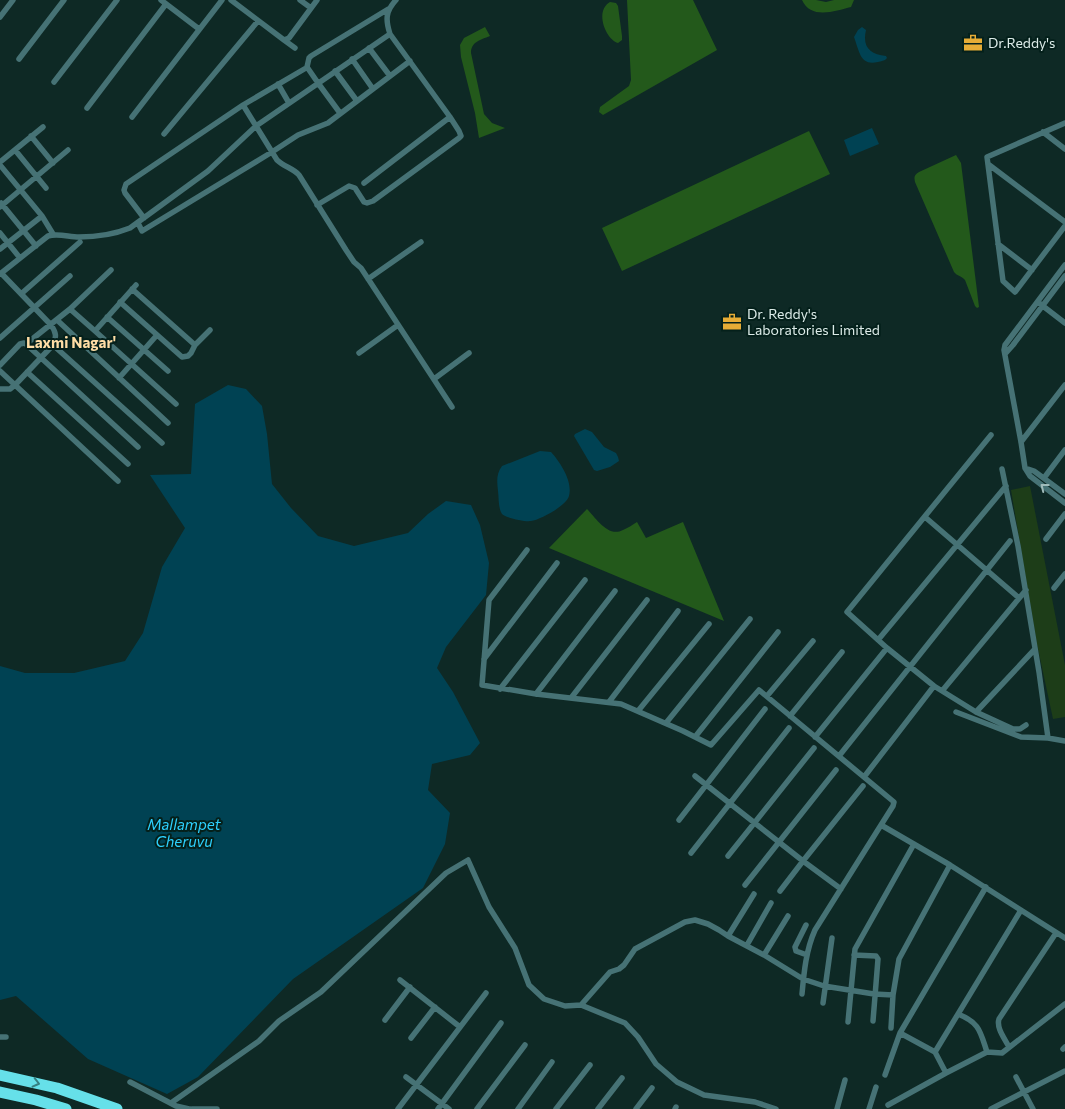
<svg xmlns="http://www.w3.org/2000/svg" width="1065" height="1109" font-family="Commissioner,sans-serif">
<rect width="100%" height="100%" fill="#0e2925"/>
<!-- green -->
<path fill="#1d3d18" d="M1030,486L1065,665V717L1053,719L1037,644L1011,490Z"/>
<!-- forest -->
<path fill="#23591b" d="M627,0H693L717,50L603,115L599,112L600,107L629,86L631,80Z
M802,0H816L826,2L834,0H854L851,7C835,11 811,20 802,0Z
M610,2L616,3L618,6L622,36V40L618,43C606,40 594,11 610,2Z
M485,27L490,36C480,40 471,42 471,53L484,114L492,123L505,128L479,138L475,113L461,57L460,45L464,38Z
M809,131L830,174L622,271L602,228Z
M956,155L961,163L979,307L977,308L975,306L965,280C962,276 957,276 954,272L915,182C914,177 914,175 919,172Z
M587,509C596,518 608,538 623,530C628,528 632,525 637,522L646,538L683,522L724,621L549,548Z"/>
<!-- water -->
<path fill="#004253" d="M862,27L866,30C862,47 870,54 886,56L887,58L885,60C861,68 861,57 854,37L858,30Z
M872,128L879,144L850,156L844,140Z
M228,385L246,389L262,406L267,434L272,484L291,508L318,536L354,546L408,533L428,514L446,501L471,505L480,525L489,563L486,595L446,647L437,668L453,692L480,743L470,755L432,764L428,790L450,813L445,844L423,888L293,979L198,1077L167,1094L88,1059L16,996L0,1000V666L25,673H74L125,661L143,633L162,567L185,528L150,475L191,474L195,404Z
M585,429L592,432L604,447L616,453L618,457L619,461L610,467L597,471L594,470L574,436L575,434Z
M540,451L551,452C560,462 573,481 569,496C566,506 540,520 531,521C525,522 506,518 502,514C498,508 499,498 498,491C497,482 496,474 502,466Z"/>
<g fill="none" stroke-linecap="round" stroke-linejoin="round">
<!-- minor -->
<path stroke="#467275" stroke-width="5.5" d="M161,0L199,29
M231,0L284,40L289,38L317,0
M300,0L311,8
M0,17L13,0
M284,40L295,48
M369,48L390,76
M19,59L64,0
M352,59L373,89
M307,67L318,83L340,113
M335,71L357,101
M54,82L117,0
M278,84L289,103
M243,105L277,160C284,167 293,168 299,175L346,250L354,262L361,268L452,407
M87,108L166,4
M132,117L222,0
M1065,123L987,157L1003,281L1015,292L1065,226
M1043,132L1065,149
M164,134L258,21
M31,136L53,163
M15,150L46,188
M0,162L43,127
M988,164L1065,222
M0,165L42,216L53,234
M364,183L450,117
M1,203L36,246
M317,205L349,186L355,188L364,202L367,203L373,201L459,138L461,136L459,131L450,117L390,34C385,19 386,11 396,0
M0,207L68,150
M144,218L125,193L124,190L126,184L243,105L306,68L307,67L309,58L311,56L390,8
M138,223L142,231L272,152L298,135L328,123L410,61
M0,233L20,258
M998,244L1032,270
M0,249L42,216
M1065,265L1005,345L1004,350L1021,442L1025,468L1030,476L1065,503
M0,274L48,236C58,233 69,237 79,237C96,237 115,234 130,228L208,171L256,126L390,34
M368,279L421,242
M132,289L195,345
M21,294L80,242
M120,302L182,357L188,356L191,353L195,345L210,330
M1039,303L1065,323
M70,309L111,270
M107,317L168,371
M57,320L168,423
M95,331L136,285
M0,338L70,276
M26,344L70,309L95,331L176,404
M53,345L162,443
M359,353L398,325
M1005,354L1013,345L1065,276
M0,365L20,344L24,343L26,344L138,447
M0,371L118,481
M27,372L128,464
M119,378L157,335
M434,379L469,353
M0,389H10L15,385L53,345C57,337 56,332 51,325L1,273
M1021,442L1065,385
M1025,468L1034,471L1065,494
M1002,469L1018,546L1039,672L1048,738
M1044,478L1065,450
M925,517L1019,598
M1046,539L1065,514
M527,550L489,600L482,685L536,694L621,704L683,731L711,745L759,690L894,802L893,806L881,825
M1054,588L1065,574
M878,640L1006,486
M887,648L934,686L976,712L1013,729H1020L1026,725
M484,659L557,563
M500,689L585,580
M942,691L1026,590
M536,694L615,591
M767,696L813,641
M571,698L647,600
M609,702L678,611
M638,711L709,624
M956,712L1021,737L1048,738L1065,741
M976,712L1035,649
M790,716L842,652
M666,723L750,619
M695,737L778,632
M815,737L887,648L847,612L991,435
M839,756L1010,541
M695,776L803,861L841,889
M864,777L934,686
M679,820L765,709
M691,853L789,728
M728,856L814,748
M745,885L836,770
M780,891L803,861L863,786
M806,925L795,947L796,951L807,955
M728,936L754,894
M747,945L771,903
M764,955L788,916
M854,955L876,956L878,959L873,1021
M400,980L460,1027
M802,994C804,972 806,950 815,930L881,825L950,865L1065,938
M823,1003L832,938
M581,1005L610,972L619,969L624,965L635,949L685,922L695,920L708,924L719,930L728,936L764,955L803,979L824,986L874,994L893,995
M958,1014C980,1023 980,1031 987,1052
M385,1020L410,987
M848,1022L855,949L914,844
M891,1028L893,995L899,959L950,865
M900,1033L935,1052L946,1073
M0,1037H6
M411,1038L435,1007
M1009,1047C1005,1039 996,1028 999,1019L1056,933
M1063,1049L1065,1047
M935,1052L1021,910
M885,1075L900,1033L986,887
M406,1077L449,1109
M1016,1077L1033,1109
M130,1082L176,1106L189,1109
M171,1103L259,1041L279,1021L321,992L446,873L468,860L489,907L515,948L529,985L544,999L565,1006L581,1005L625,1023L638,1037L656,1064L677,1082L704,1095L755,1102L776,1109
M888,1105L946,1073L987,1052L1002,1053L1065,1004
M192,1109H217
M398,1109L486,993
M438,1109L501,1023
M477,1109L525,1045
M518,1109L552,1062
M556,1109L590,1065
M598,1109L622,1078
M636,1109L652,1088
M675,1109L676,1107
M837,1109L845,1080
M869,1109L876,1087
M991,1109L1065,1071"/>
<!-- motorway -->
<path stroke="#66e0e9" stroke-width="11" d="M0,1075L57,1088L117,1109
M0,1092L36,1100L66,1109"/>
</g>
<!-- one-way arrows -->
<defs><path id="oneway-chevron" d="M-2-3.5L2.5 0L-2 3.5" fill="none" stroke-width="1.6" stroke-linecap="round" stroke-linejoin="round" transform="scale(1.25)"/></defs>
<use stroke="#a0bbba" href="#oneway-chevron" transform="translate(1044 487) rotate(-142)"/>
<use stroke="#358082" href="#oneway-chevron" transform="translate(36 1083) rotate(14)"/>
<!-- icons -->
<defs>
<g id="office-bare" transform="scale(1.5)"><path d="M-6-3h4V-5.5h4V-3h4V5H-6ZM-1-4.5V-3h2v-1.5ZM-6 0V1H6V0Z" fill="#e6ac36" stroke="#04201b" stroke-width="2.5" paint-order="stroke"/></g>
</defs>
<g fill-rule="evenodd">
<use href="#office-bare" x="973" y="43"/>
<use href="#office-bare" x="732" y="322"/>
</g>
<g text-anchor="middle" stroke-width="4" stroke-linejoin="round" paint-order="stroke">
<!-- poi labels -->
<g font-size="14" fill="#dcebe8" stroke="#04201b" text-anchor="start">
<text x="988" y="48">Dr.Reddy's</text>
<text x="747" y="319">Dr. Reddy's<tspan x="747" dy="16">Laboratories Limited</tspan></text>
</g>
<!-- neighbourhood labels -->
<g font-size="15" font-weight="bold" fill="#fedda5" stroke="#04201b">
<text x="71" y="348">Laxmi Nagar'</text>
</g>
<!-- water labels -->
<g font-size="15" font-style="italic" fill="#2dd1fe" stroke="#04201b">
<text x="184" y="830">Mallampet<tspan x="184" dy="17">Cheruvu</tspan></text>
</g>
</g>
</svg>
